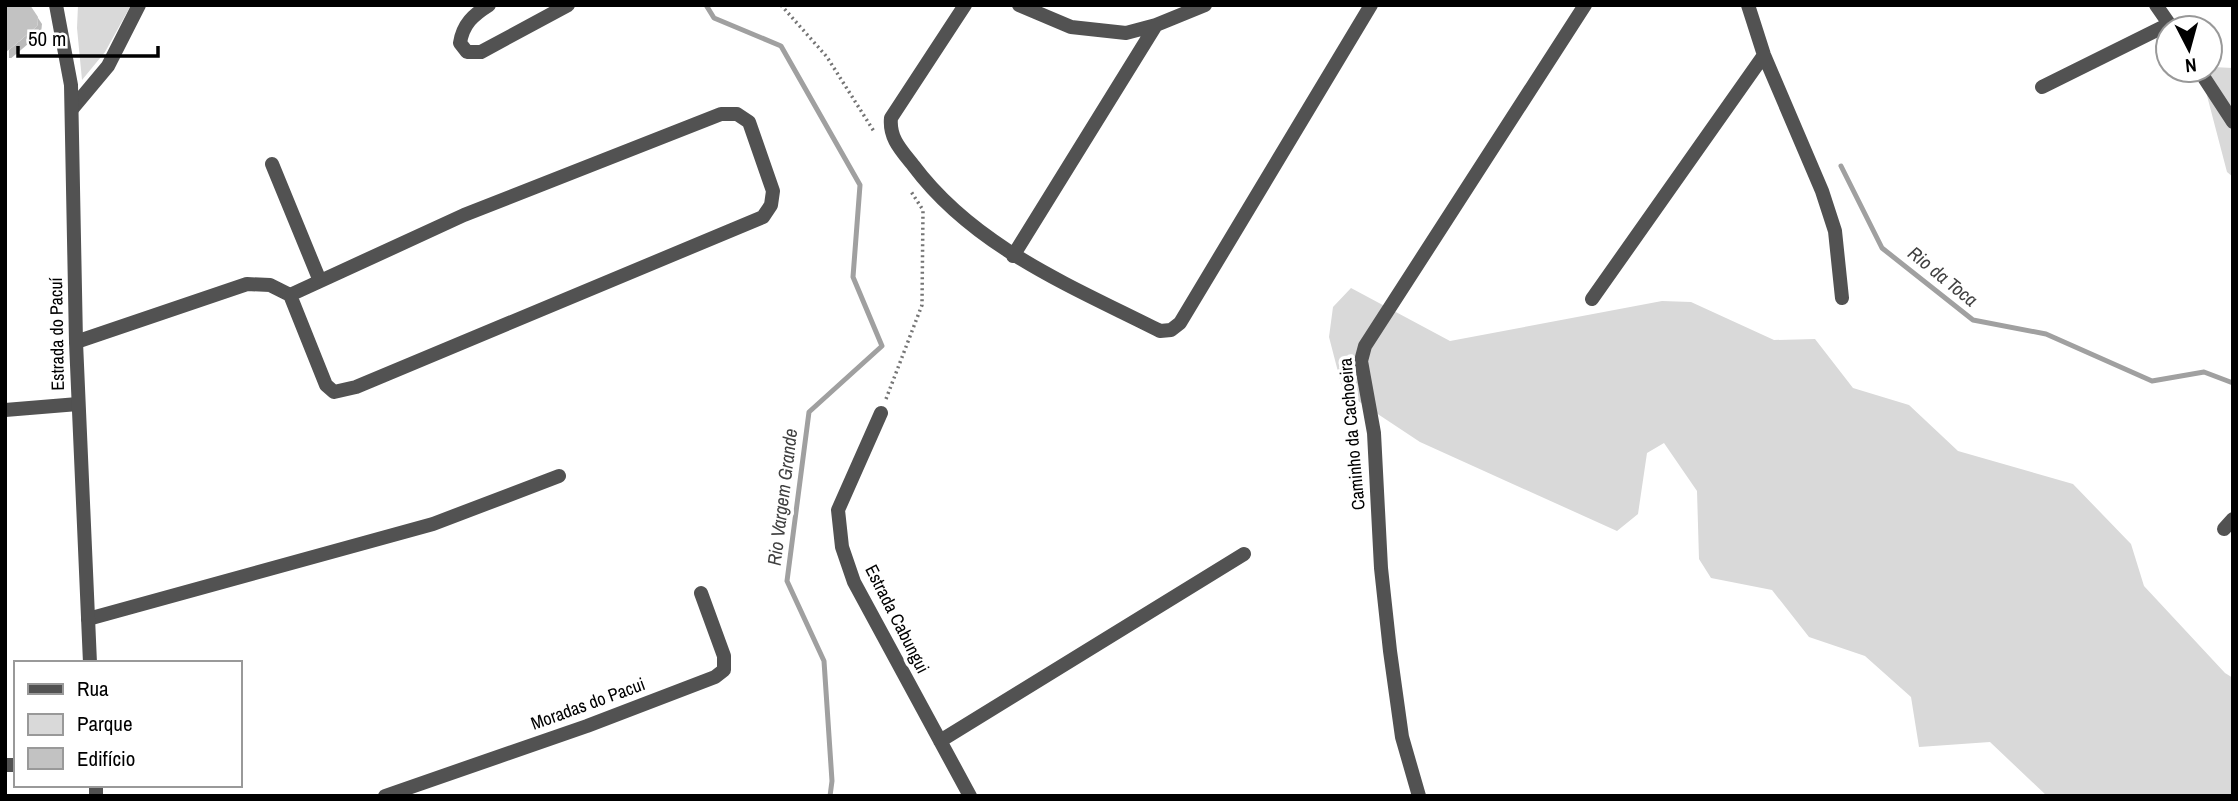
<svg xmlns="http://www.w3.org/2000/svg" width="2238" height="801" font-family="'Archivo Narrow',sans-serif">
<defs>
<filter id="shadow"><feDropShadow dx="4" dy="7" stdDeviation="0" flood-color="#0004"/></filter>
</defs>
<rect width="100%" height="100%" fill="#fff"/>
<!-- green -->
<path fill="#d9d9d9" d="M78,5H131L105,52L82,80L77,28Z
M2213,67L2233,68V177L2227,172L2205,88Z
M1351,288L1450,341L1662,301L1691,302L1774,340L1815,339L1853,388L1909,405L1958,451L2073,484L2131,544L2144,586L2225,673L2233,678V796H2047L1990,742L1919,747L1911,697L1865,656L1809,637L1772,590L1711,578L1699,559L1697,491L1664,443L1647,453L1638,514L1617,531L1420,442L1343,391L1329,337L1333,307Z"/>
<g fill="none" stroke-linecap="round" stroke-linejoin="round">
<!-- stream -->
<path stroke="#a0a0a0" stroke-width="5" d="M706,5L714,18L781,46L860,185L853,277L882,346L809,412L787,581L824,661L832,781L830,796
M1841,166L1882,248L1973,320L2046,334L2152,381L2204,372L2233,383"/>
</g>
<!-- building -->
<path fill="#c2c2c2" filter="url(#shadow)" d="M5,5H30L38,17L37,26L5,53Z"/>
<g fill="none" stroke-linecap="round" stroke-linejoin="round">
<!-- path -->
<path stroke="#747474" stroke-width="3.5" stroke-dasharray="2 3.5" stroke-linecap="butt" d="M781,5L827,57L875,133
M886,399L922,305L923,210L910,190"/>
<!-- minor -->
<path stroke="#525252" stroke-width="14" d="M489,5C473,15 463,24 460,43L467,52H481L568,5
M965,5L891,118C889,138 901,150 913,165C974,247 1071,286 1160,331L1171,330L1180,323L1371,5
M1019,5L1071,27L1126,33L1156,25L1205,5
M1748,5L1764,55L1822,191L1835,231L1842,298
M2156,5L2172,28
M2199,70L2233,122
M2042,87L2169,24
M72,109L108,66L139,5
M272,164L320,281
M1013,256L1156,25
M1592,299L1764,55
M76,342L247,284L270,285L290,295L326,385L334,392L356,387L763,217L771,205L773,191L749,122L737,114H721L464,215L290,295
M5,410L78,404
M881,413L838,510L842,547L854,582L970,796
M2224,529L2233,519
M88,619L433,524L559,476
M940,741L1244,554
M5,765H16
M385,796L587,726L715,677L724,670V656L701,593
M1419,796L1402,737L1390,651L1381,568L1374,433L1361,361L1365,346L1585,5"/>
<!-- tertiary -->
<path stroke="#525252" stroke-width="14" d="M56,5L71,85L76,342L90,663
M96,785V796"/>
</g>
<g text-anchor="middle" stroke-width="7" stroke-linejoin="round" paint-order="stroke">
<!-- street labels -->
<g font-size="18" fill="#000" stroke="#fff">
<text transform="translate(57 334) rotate(-91)" y="6">Estrada do Pacuí</text>
<text transform="translate(1352 434) rotate(-95)" y="6">Caminho da Cachoeira</text>
<text transform="translate(897 619) rotate(63)" y="6">Estrada Cabungui</text>
<text transform="translate(588 704) rotate(-20)" y="6">Moradas do Pacui</text>
</g>
<!-- water labels -->
<g font-size="19" font-style="italic" fill="#414141" stroke="#fff">
<text transform="translate(1943 276) rotate(39)" y="7">Rio da Toca</text>
<text transform="translate(782 497) rotate(-83)" y="7">Rio Vargem Grande</text>
</g>
</g>
<!-- border -->
<rect width="2238" height="801" fill="none" stroke="#000000" stroke-width="14"/>
<!-- legend -->
<rect x="14" y="661" width="228" height="126" fill="#ffffff" stroke="#999999" stroke-width="2"/>
<rect x="28" y="684" width="35" height="10" fill="#525252" stroke="#999999" stroke-width="2"/>
<text x="77" y="696" font-size="21" fill="#000000">Rua</text>
<rect x="28" y="714" width="35" height="21" fill="#d9d9d9" stroke="#999999" stroke-width="2"/>
<text x="77" y="731" font-size="21" fill="#000000">Parque</text>
<rect x="28" y="748" width="35" height="21" fill="#c2c2c2" stroke="#999999" stroke-width="2"/>
<text x="77" y="766" font-size="21" fill="#000000">Edifício</text>
<!-- north arrow -->
<g transform="translate(2189 49) rotate(174)"><circle r="33" fill="#ffffff" stroke="#999999" stroke-width="2"/>
<path d="M0-5L12 26L0 18L-12 26Z" fill="#000000"/>
<text y="-10" font-size="19" font-weight="bold" text-anchor="middle" fill="#000000">N</text>
</g>
<!-- scale -->
<path d="M18 46v10h140v-10" fill="none" stroke="#000000" stroke-width="3.5"/>
<text x="28" y="46" font-size="21" fill="#000000" stroke="#ffffff" stroke-width="5" paint-order="stroke">50 m</text>
</svg>
